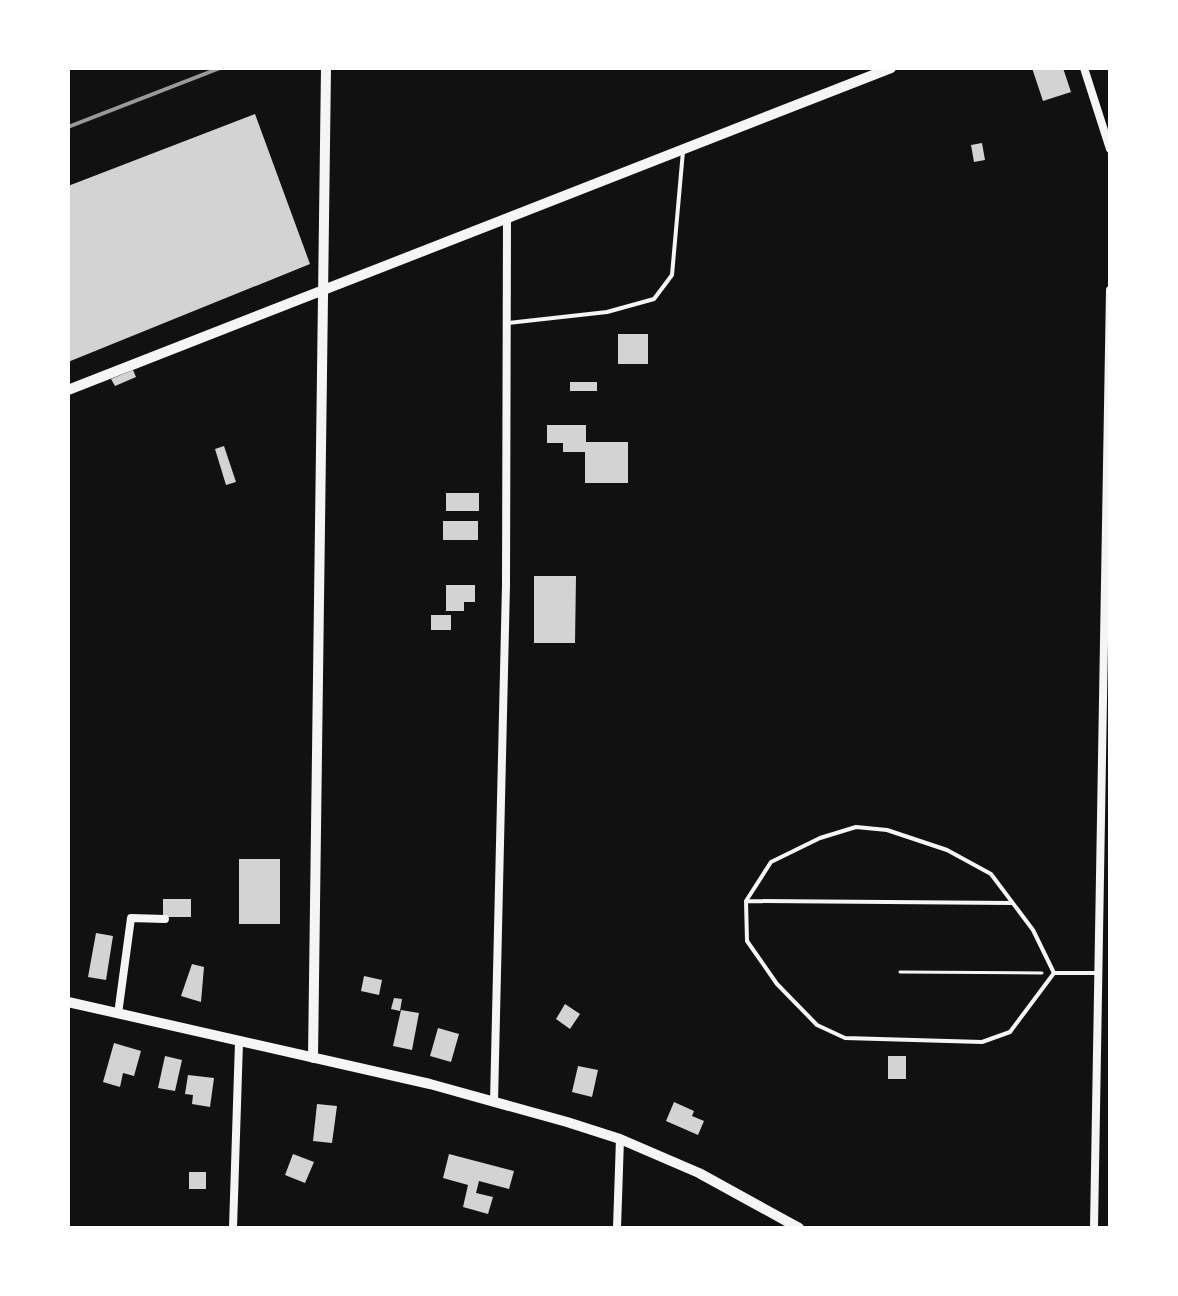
<svg xmlns="http://www.w3.org/2000/svg" width="1178" height="1296" font-family="Manrope,sans-serif">
<rect width="100%" height="100%" fill="#111"/>
<!-- building -->
<path fill="#d3d3d3" d="M1032,68H1063L1071,92L1043,101Z
M255,114L310,264L68,362V186Z
M982,143L985,160L974,162L971,145Z
M618,334H648V364H618Z
M133,370L136,377L115,386L111,379Z
M570,382H597V391H570Z
M547,425H586V442H628V483H585V452H563V443H547Z
M224,446L236,482L226,485L215,449Z
M446,493H479V511H446Z
M443,521H478V540H443Z
M534,576H576L575,643H534Z
M446,585H475V602H464V611H446Z
M431,615H451V630H431Z
M239,859H280V924H239Z
M163,899H191V917H163Z
M96,933L113,936L106,980L88,977Z
M192,964L204,967L201,1002L181,996Z
M364,976L382,980L379,995L361,991Z
M394,998L402,999L400,1011L391,1009Z
M565,1004L580,1014L570,1029L556,1019Z
M401,1010L419,1013L412,1050L393,1046Z
M438,1028L459,1034L451,1062L430,1056Z
M114,1043L141,1051L134,1076L123,1073L120,1087L103,1082Z
M165,1056L182,1060L175,1091L158,1088Z
M888,1056H906V1079H888Z
M578,1066L598,1070L592,1097L572,1092Z
M188,1075L214,1078L210,1107L192,1104L193,1095L185,1094Z
M674,1102L694,1111L692,1116L704,1121L698,1135L666,1121Z
M317,1104L337,1106L332,1143L313,1141Z
M293,1154L314,1162L305,1183L285,1175Z
M449,1154L514,1171L509,1189L479,1181L476,1193L493,1197L488,1214L463,1207L468,1185L443,1178Z
M189,1172H206V1189H189Z"/>
<g fill="none" stroke-linecap="round" stroke-linejoin="round">
<!-- path -->
<path stroke="#f5f5f5" stroke-width="3" d="M900,972L1042,973"/>
<!-- service -->
<path stroke="#f5f5f5" stroke-width="4" d="M508,323L607,312L654,299L672,275L683,151
M746,901L1012,903
M1054,973L1010,1032L982,1042L845,1038L817,1025L777,984L747,941L746,901L771,862L820,838L856,827L887,830L947,850L991,874L1033,930L1054,973H1098"/>
<!-- minor -->
<path stroke="#f5f5f5" stroke-width="8" d="M1084,68L1110,149
M118,1014L131,918L165,919
M494,1102L506,585L507,218
M233,1228L239,1042
M617,1228L620,1139
M1094,1228L1110,290"/>
<!-- tertiary -->
<path stroke="#f5f5f5" stroke-width="10" d="M68,390L891,68
M68,1002L430,1084L567,1122L620,1139L699,1173L799,1228
M313,1058L326,68"/>
<!-- rail -->
<path stroke="#9a9a9a" stroke-width="4" d="M68,127L220,68"/>
</g>
<!-- border -->
<rect width="1178" height="1296" fill="none" stroke="#ffffff" stroke-width="140"/>
</svg>
